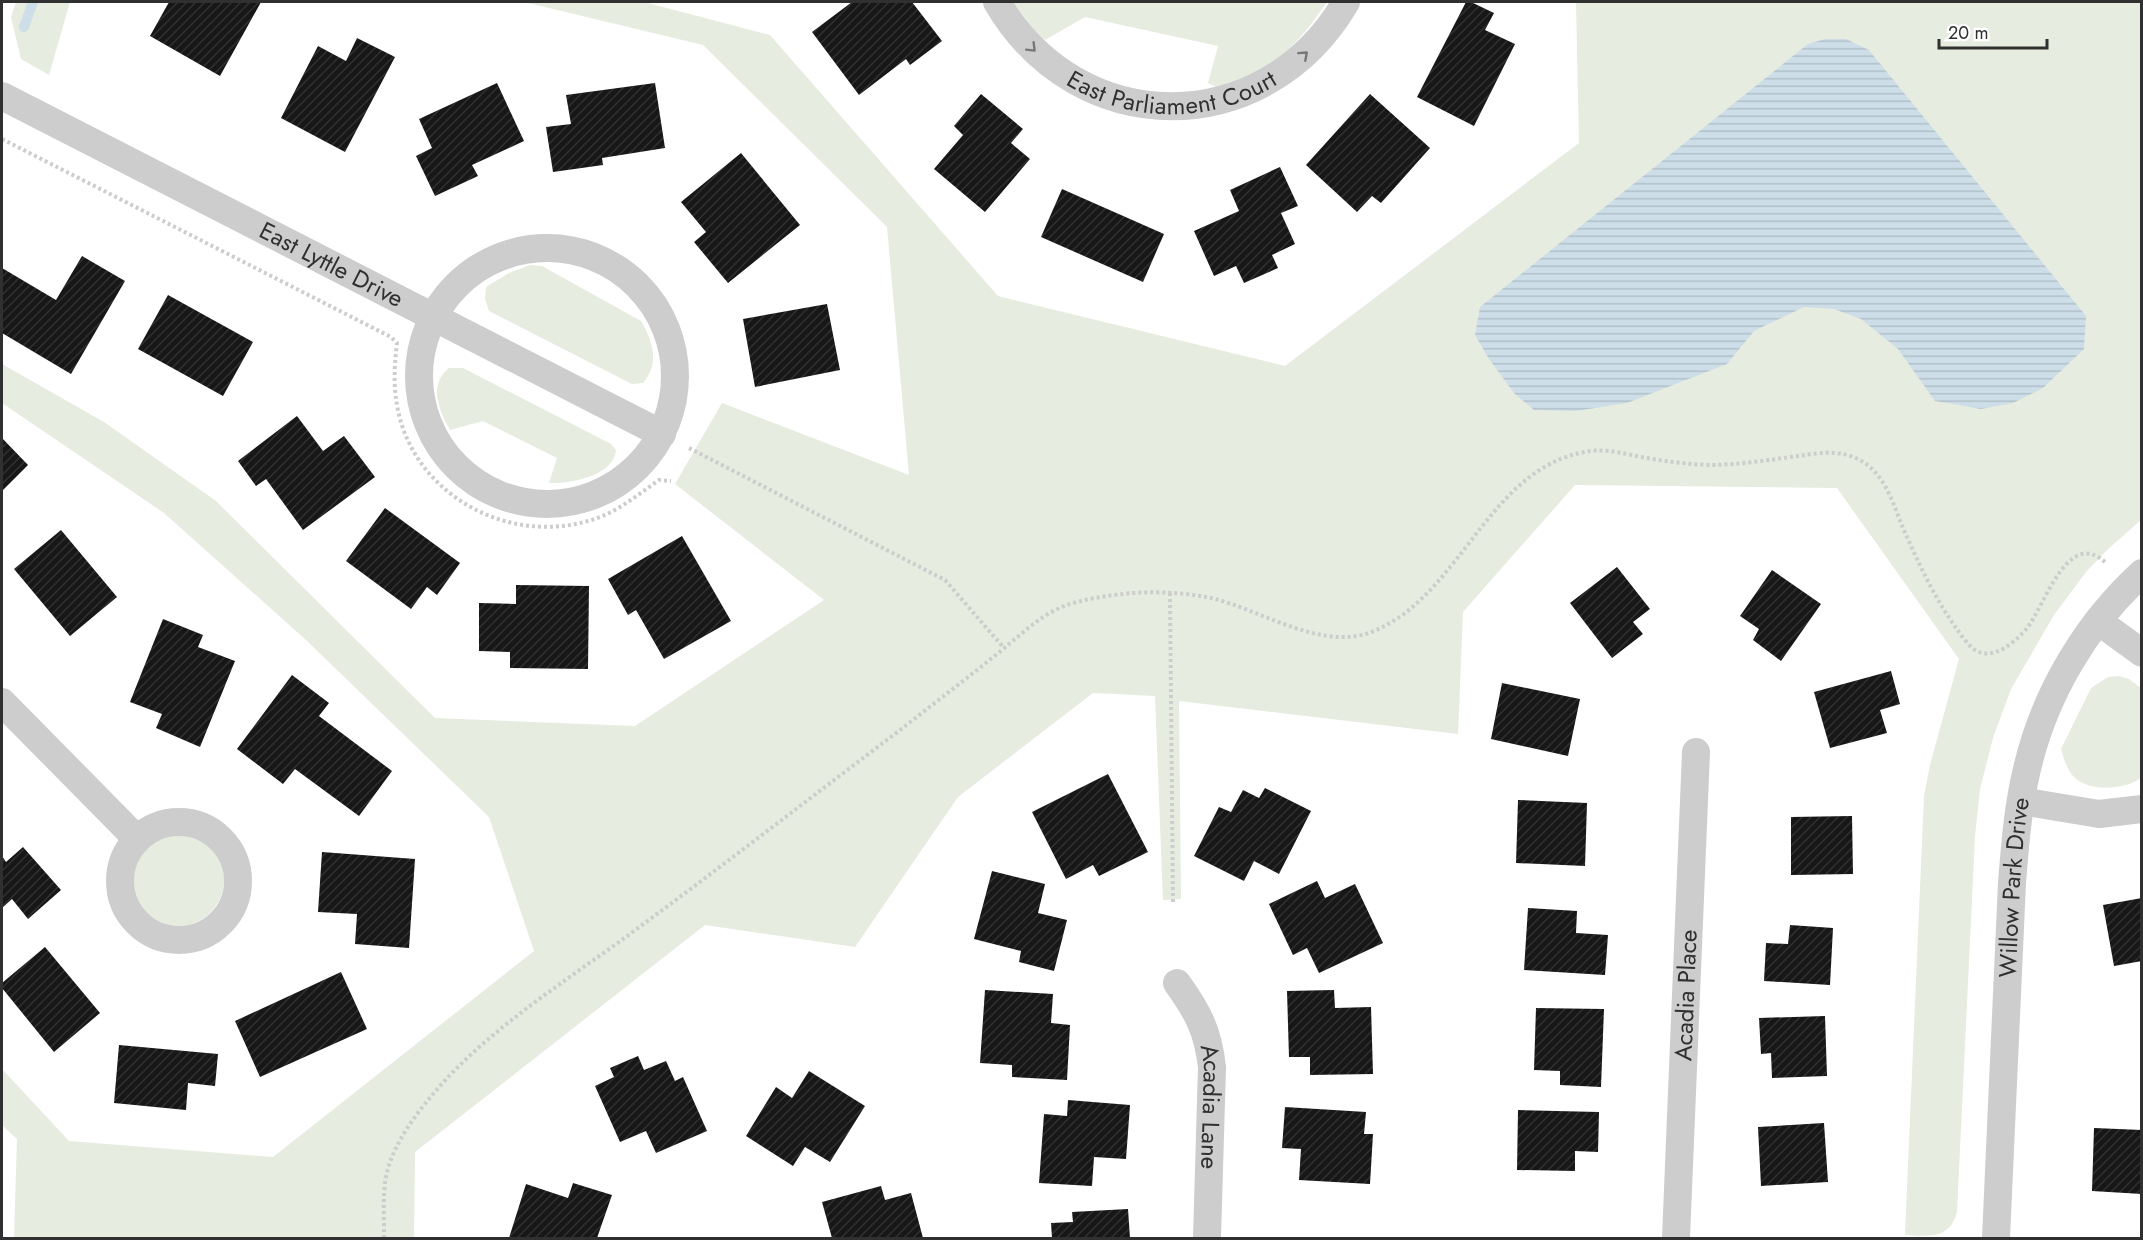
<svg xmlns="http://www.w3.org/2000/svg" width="2143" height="1240" font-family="Jost,sans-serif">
<defs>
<pattern id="water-rules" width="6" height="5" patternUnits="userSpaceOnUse" patternTransform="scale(1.5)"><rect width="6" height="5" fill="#cedee9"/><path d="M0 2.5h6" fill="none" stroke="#b1bfc8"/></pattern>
<pattern id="building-hatch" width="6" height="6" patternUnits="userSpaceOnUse" patternTransform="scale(1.5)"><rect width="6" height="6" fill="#171717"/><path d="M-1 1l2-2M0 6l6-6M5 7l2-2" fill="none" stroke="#303030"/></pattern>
</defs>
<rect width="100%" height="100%" fill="#fff"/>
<!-- grass -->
<path fill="#e6ecdf" d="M16,2H70L49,75L21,59L11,17Z
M524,2H644L770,35L998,296L1285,366L1579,143L1576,2H2141V520L2107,550L2086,572L2054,615L2011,689L1993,738L1980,789L1975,836L1957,1212C1950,1240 1928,1236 1905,1235L1924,796L1930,765L1959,659L1837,488L1575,485L1463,612L1458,734L1179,701L1181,899L1163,900L1155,696L1093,693L958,797L855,947L705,925L415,1152L414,1238H14L17,1139L2,1125V1069L69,1141L273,1157L534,951L489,817L306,640L164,513L2,403V364L104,422L216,501L435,718L635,726L824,600L675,484L722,403L909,475L887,227L703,45Z
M1013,2H1327C1309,28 1290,54 1261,69C1247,76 1232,82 1218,88L1208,83L1218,46L1085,17L1045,40L1037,34Z
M530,265L542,266L641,321C653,342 660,363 643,383L632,384L489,311L485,299L486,287L509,273Z
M449,368H463L611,444L616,450C614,476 570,484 549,483L557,458L483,421L450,430C439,410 428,385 449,368Z
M2119,676L2129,679L2141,688V778C2126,789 2092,792 2076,779C2067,771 2064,759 2061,749L2091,688L2108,677Z
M132 880a46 46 0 1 1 92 0a46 46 0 1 1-92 0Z"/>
<!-- water -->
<path fill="url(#water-rules)" d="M1825,39H1846L1869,50L2086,316L2084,349L2043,388L2013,403L1981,409L1935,401L1898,349L1861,319L1834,309L1804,307L1754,331L1727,364L1627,403L1576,411L1534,410L1514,393L1489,359L1475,335L1480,307L1808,44Z"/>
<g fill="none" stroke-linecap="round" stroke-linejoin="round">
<!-- stream -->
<path stroke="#cedee9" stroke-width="10" d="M24,27L33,2"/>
</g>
<!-- building -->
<path fill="url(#building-hatch)" d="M169,2H261L220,76L150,36Z
M852,2H912L942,41L910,65L906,59L859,95L812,32Z
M1466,2H1471L1494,13L1485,30L1515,44L1474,126L1417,97Z
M357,38L395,57L345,152L281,118L318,46L346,61Z
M497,83L524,141L472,165L478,176L435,196L416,156L432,148L419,119Z
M655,83L665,148L602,158L603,165L553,172L546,127L571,124L566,95Z
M981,94L1023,129L1011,143L1030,159L985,212L934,169L963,135L954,126Z
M1370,94L1430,148L1381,203L1372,196L1357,212L1306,165Z
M741,153L800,225L728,283L694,242L706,232L681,202Z
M1280,167L1298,206L1281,213L1295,244L1272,255L1278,268L1244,283L1236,266L1214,276L1194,231L1239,211L1230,190Z
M1062,189L1164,234L1143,282L1041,237Z
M82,256L125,281L71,374L2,333V268L56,300Z
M168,295L253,342L223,396L138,349Z
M827,304L840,370L755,387L743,319Z
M297,416L323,451L344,436L375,477L303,530L266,479L256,486L238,461Z
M2,438L28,465L2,491Z
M385,508L460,563L437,595L427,587L411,609L346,561Z
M61,530L117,597L70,636L14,569Z
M682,536L731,621L664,659L636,610L628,615L608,579Z
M1617,567L1650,609L1633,622L1643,634L1612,658L1570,603Z
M1772,570L1821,604L1781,661L1753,640L1759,629L1740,616Z
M516,585L589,586L588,669L510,668V652L479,651V603L516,604Z
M163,619L203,635L198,647L235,661L200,747L156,728L162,714L130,702Z
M1891,671L1900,704L1880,710L1887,733L1830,748L1814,692Z
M292,675L329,703L319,716L392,771L359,816L295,769L283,784L237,749Z
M1502,683L1580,699L1568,756L1491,739Z
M1108,774L1148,852L1099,876L1093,865L1066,879L1032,812Z
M1265,788L1311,811L1279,874L1254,861L1244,881L1194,856L1219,807L1231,812L1243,790L1259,798Z
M1518,800L1587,803L1585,866L1516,863Z
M1852,816L1853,874L1791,875V817Z
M23,847L61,890L28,919L12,899L2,908V856L6,862Z
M322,852L415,859L409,948L355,944L357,914L318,912Z
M992,871L1045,884L1038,913L1067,920L1054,971L1019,962L1021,951L974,939Z
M1317,881L1325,898L1355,884L1383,943L1319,973L1307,948L1293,955L1269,904Z
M2142,898V961L2114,966L2103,905Z
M1528,908L1577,911L1576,933L1608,935L1605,975L1524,970Z
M1790,925L1833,928L1830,985L1764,981L1766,943L1788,944Z
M45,947L100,1013L54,1052L2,988V983Z
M341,972L367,1029L260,1077L235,1021Z
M985,990L1053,994L1051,1023L1070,1025L1067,1080L1012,1077V1065L980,1063Z
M1334,990L1335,1008L1371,1007L1373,1074L1310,1075V1057H1289L1287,991Z
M1536,1008L1604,1009L1601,1087L1560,1085V1071L1534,1070Z
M1825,1016L1827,1076L1772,1078L1771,1053L1761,1054L1759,1018Z
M119,1045L218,1054L215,1086L188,1083L186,1110L114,1103Z
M638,1056L644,1070L666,1061L675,1081L683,1077L707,1131L656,1153L646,1131L620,1142L595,1086L614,1077L610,1068Z
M809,1071L865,1106L830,1162L805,1147L793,1166L746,1136L776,1087L792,1098Z
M1068,1100L1130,1105L1126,1159L1094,1157L1092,1186L1039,1183L1044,1114L1067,1116Z
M1285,1107L1366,1112L1364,1134H1373L1370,1184L1299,1180L1301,1149L1282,1148Z
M1518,1110L1599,1112L1598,1152L1575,1151V1171L1517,1170Z
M1824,1123L1828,1182L1761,1186L1758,1127Z
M2094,1128L2142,1130V1194L2092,1191Z
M573,1183L612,1195L597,1238H509L526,1184L568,1198Z
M881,1186L885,1200L911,1193L923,1238H832L822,1202Z
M1128,1209L1130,1238H1052L1051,1223L1073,1222L1072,1212Z"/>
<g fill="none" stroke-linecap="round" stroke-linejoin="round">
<!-- path -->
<path stroke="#cdcdcd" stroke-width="4" stroke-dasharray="3 3" stroke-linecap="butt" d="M2,139L391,337L397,343C394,369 393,389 399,415C419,497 509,544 588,521C615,514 636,496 659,480L671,481
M689,448L945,580L1004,648
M1170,593L1173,904
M384,1238C384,1220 383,1201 385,1182C390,1149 412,1119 433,1094C489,1028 565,982 634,931C725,864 814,795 904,727C937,701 970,676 1002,650C1025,631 1047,609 1077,602C1121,591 1167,589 1211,598C1260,609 1323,653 1374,631C1461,595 1488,469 1585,452C1604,448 1622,453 1641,457C1663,461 1685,464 1708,465C1738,465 1768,460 1798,456C1812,454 1828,451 1843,454C1853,456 1864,461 1872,469C1888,484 1895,509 1903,528C1918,562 1934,597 1956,628C1962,636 1969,648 1979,652C1987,655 1993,653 2001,650C2010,645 2020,637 2027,628C2045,606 2068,525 2107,564"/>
<!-- street -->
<g stroke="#cdcdcd" stroke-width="28">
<path id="s1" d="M997,2C1078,141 1265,141 1346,2"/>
<path id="s2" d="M2,96L662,434"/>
<circle cx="547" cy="376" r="128"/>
<path d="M2098,621L2142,653"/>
<path d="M2,702L137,839"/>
<path d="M2021,801L2099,814L2142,809"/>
<circle cx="179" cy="881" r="59"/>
<path id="s3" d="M1177,983C1198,1012 1208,1031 1212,1067L1207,1238"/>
<path id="s4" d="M1676,1238L1696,752"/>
<path id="s5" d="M1996,1238L2012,883C2015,845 2018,806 2027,769C2044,695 2086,624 2142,573"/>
</g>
</g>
<!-- one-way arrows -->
<defs><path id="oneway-chevron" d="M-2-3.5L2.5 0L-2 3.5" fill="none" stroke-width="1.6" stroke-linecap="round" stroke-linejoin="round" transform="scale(1.5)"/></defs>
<g stroke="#777">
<use href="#oneway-chevron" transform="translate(1032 48) rotate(45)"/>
<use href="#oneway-chevron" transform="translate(1304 55) rotate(-42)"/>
</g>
<g text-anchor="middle" stroke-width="6" stroke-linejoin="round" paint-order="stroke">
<!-- street labels -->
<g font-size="24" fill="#303030" stroke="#fff">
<text dy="8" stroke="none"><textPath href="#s1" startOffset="213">East Parliament Court</textPath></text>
<text dy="8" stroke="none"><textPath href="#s2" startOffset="370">East Lyttle Drive</textPath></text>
<text dy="8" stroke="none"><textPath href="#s5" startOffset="351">Willow Park Drive</textPath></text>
<text dy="8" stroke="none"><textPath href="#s4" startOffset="243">Acadia Place</textPath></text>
<text dy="8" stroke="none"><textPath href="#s3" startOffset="132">Acadia Lane</textPath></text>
</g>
</g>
<!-- border -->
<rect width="2143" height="1240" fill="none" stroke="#303030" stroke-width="6"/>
<!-- scale -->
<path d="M1939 39v9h108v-9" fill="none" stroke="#303030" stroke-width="3"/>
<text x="1948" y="39" font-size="18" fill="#303030" stroke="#ffffff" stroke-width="4.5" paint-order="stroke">20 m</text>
</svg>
